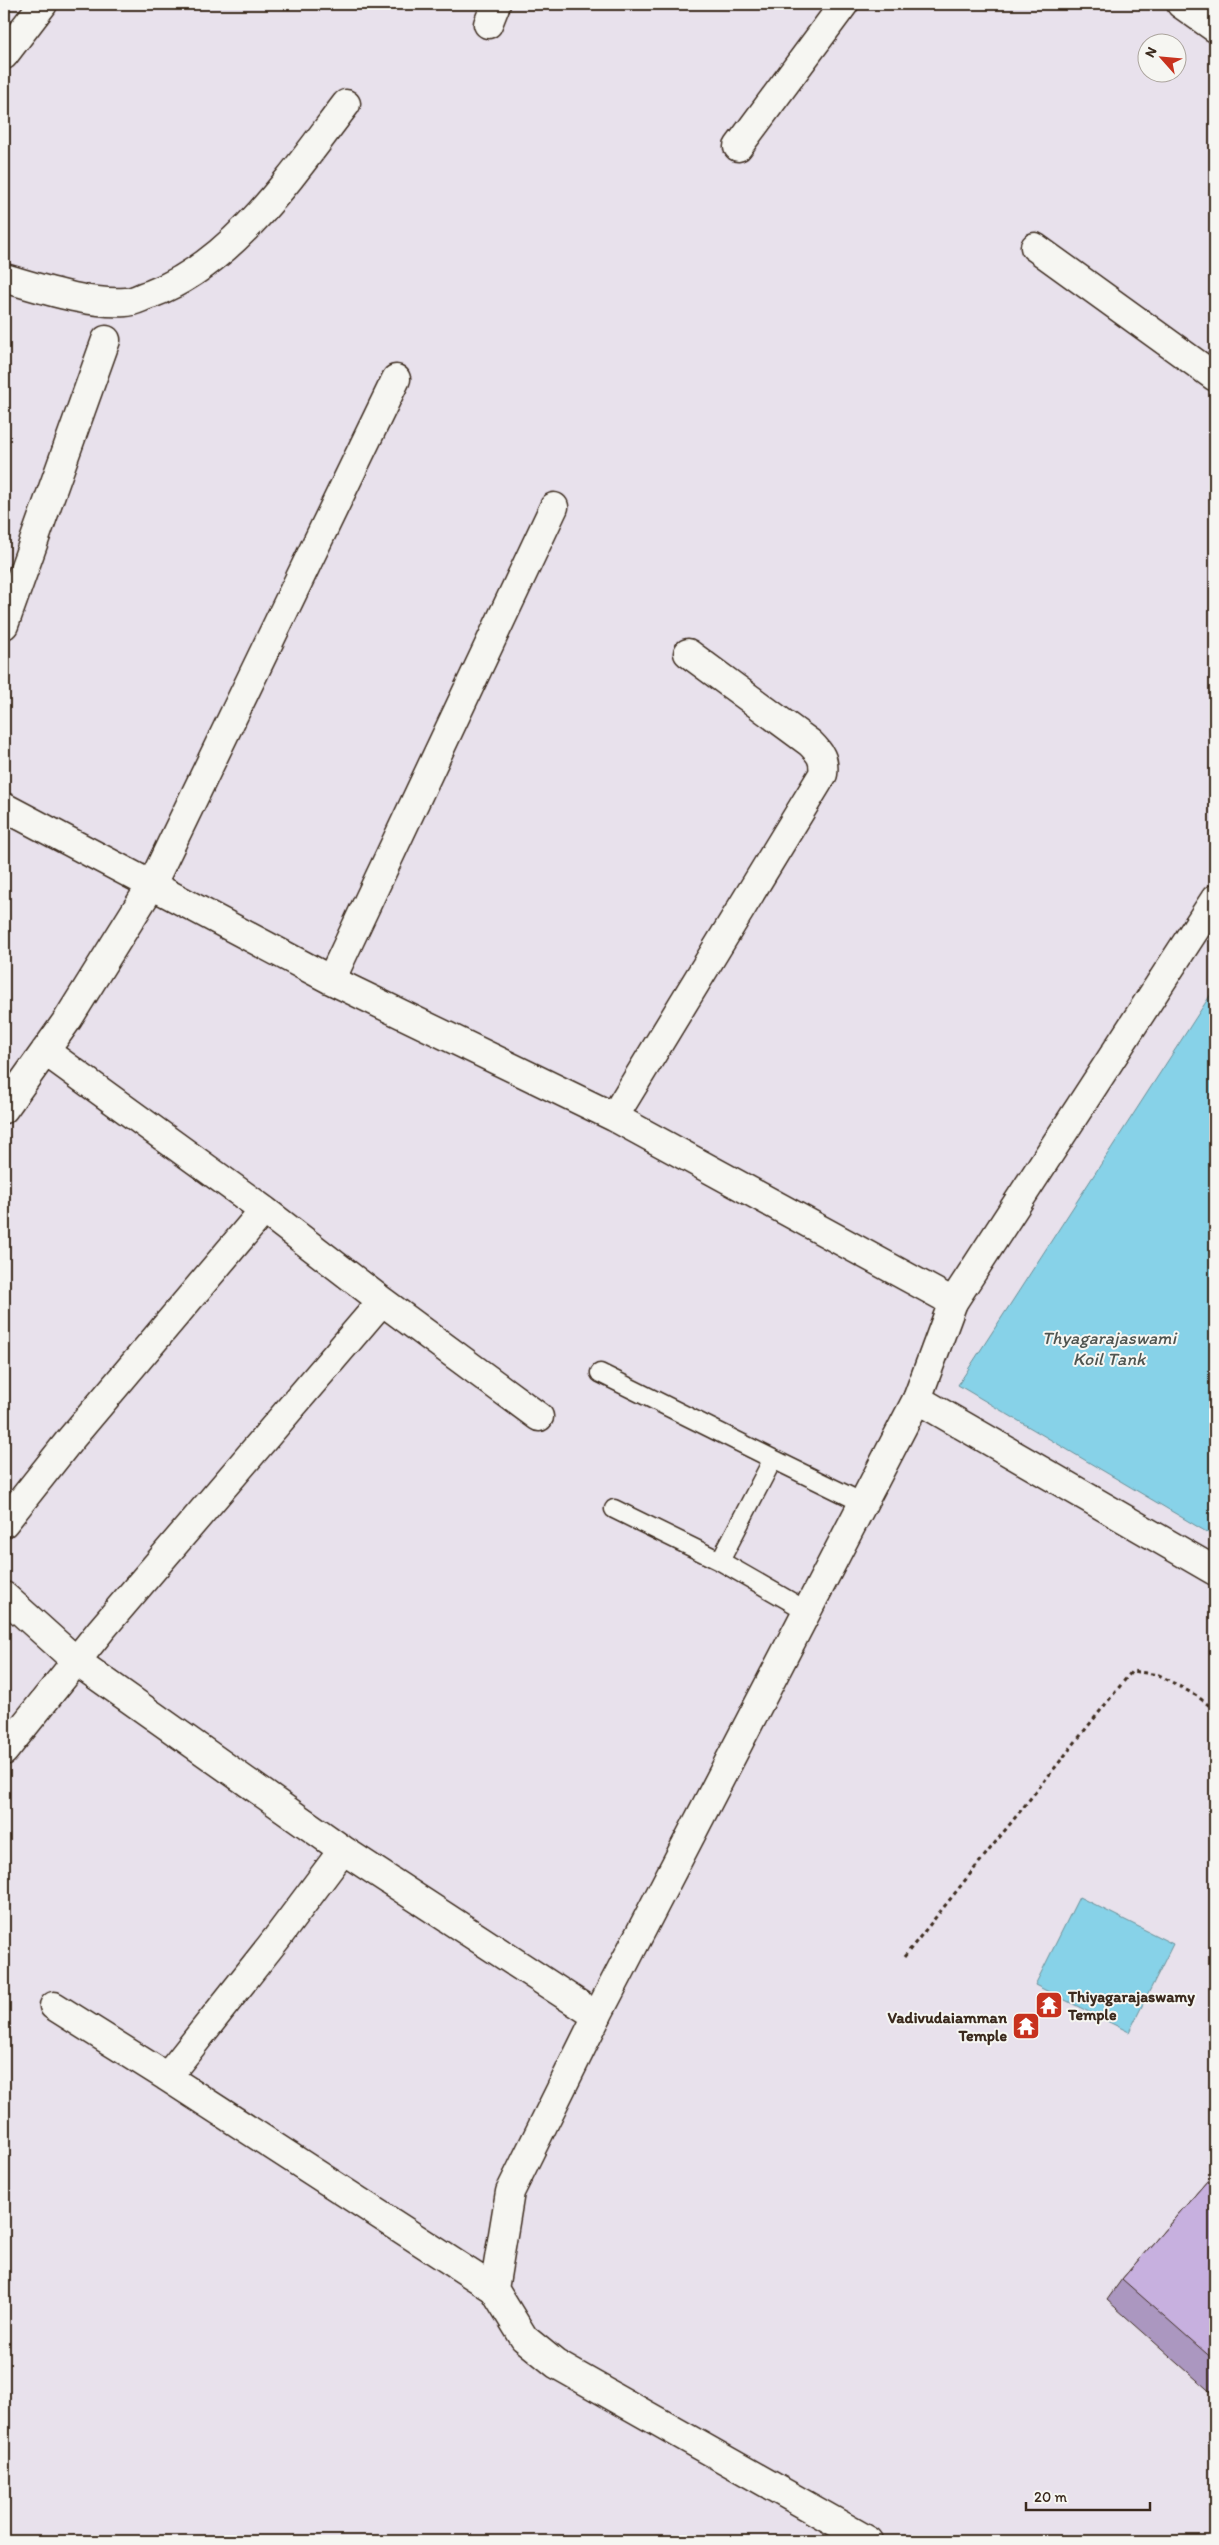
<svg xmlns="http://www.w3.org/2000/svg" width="1219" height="2545" font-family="Itim,sans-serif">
<rect width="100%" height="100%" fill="#e8e1ec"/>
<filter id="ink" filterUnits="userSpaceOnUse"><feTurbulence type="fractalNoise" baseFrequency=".02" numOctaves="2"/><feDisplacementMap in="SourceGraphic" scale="10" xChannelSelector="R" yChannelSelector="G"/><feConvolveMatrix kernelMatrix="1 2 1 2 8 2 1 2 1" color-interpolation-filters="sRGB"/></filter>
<g filter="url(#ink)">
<!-- water -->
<path fill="#87d2e8" stroke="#698f97" d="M1215,988V1537L958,1385Z
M1079,1897L1173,1944L1129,2032L1035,1985Z"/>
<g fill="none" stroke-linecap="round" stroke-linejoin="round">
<!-- service casing -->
<g stroke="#3b2a1e" stroke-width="21">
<path id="service" d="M600,1373L773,1459
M614,1509L720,1561
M807,1611L720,1561L773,1459L863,1503"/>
</g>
<!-- minor casing -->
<g stroke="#3b2a1e" stroke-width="31">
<path id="minor" d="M1181,4L1215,28
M488,24L496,4
M4,55L43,4
M738,147L844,4
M1035,247L1215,377
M4,278C39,288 89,305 126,302C134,302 143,296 151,294C234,263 294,172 346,104
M4,625L106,340
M4,807L331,980L614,1117L953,1302
M331,980L554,507
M4,1109L68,1019L151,886L396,379
M614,1117L823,774C825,759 820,753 810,743L688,653
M382,1301L539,1417
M917,1399L1215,1571
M4,1523L69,1441L264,1210
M4,1596L76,1661L343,1850L597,2016
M4,1751L101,1630L382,1301L264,1210L45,1051
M343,1850L277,1938L167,2077L494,2289
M54,2006L167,2077"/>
</g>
<!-- tertiary casing -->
<g stroke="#3b2a1e" stroke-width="31">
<path id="tertiary" d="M869,2541L556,2364L524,2338L494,2289L510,2192L597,2016L917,1399L953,1302L1215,899"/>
</g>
<!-- path -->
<path stroke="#3b2a1e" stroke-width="3" stroke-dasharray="4 4" stroke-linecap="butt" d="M904,1957L1132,1671L1159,1675L1197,1696L1215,1710"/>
<!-- service -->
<use href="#service" stroke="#f6f6f2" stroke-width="18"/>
<!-- minor -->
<use href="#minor" stroke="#f6f6f2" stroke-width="28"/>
<!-- tertiary -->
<use href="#tertiary" stroke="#f6f6f2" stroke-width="28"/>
</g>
<!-- wall -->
<path fill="#ab97c0" stroke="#3b2a1e" d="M1215,2172V2396L1107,2300L1122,2279Z"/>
<!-- building -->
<path fill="#c7b0df" stroke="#3b2a1e" d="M1215,2172V2361L1122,2279Z"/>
</g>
<!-- icons -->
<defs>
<g id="temple-square" transform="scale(1.4375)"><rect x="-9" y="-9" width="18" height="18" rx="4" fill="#c8321e" stroke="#f6f6f2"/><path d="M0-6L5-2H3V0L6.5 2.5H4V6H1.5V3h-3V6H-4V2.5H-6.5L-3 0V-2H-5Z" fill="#fff"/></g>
</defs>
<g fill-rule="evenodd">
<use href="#temple-square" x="1049" y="2005"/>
<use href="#temple-square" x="1026" y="2026"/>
</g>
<g text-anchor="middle" stroke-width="4" stroke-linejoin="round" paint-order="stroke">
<!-- poi labels -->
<g font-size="16" font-weight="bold" fill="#3b2a1e" stroke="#f6f6f2" text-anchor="start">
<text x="1068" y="2002">Thiyagarajaswamy<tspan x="1068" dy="18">Temple</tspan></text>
<text x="1007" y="2023" text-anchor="end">Vadivudaiamman<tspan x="1007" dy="18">Temple</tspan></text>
</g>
<!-- water labels -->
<g font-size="18" font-style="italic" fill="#4e5450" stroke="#f6f6f2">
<text x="1109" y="1344">Thyagarajaswami<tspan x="1109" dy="21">Koil Tank</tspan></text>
</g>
</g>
<!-- margin -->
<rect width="1219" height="2545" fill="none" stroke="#f6f6f2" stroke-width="20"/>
<rect x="10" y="10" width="1199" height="2525" fill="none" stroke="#3b2a1e" stroke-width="2" filter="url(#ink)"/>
<!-- north arrow -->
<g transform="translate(1162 58) rotate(297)"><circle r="24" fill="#f6f6f2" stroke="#aba49d"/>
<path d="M0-4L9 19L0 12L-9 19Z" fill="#c8321e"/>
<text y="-8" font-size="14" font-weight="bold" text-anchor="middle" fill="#3b2a1e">N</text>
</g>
<!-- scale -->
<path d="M1026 2502v8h124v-8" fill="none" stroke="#3b2a1e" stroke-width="2.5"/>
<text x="1034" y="2502" font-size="15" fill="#3b2a1e" stroke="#f6f6f2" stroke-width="4" paint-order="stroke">20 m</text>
</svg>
